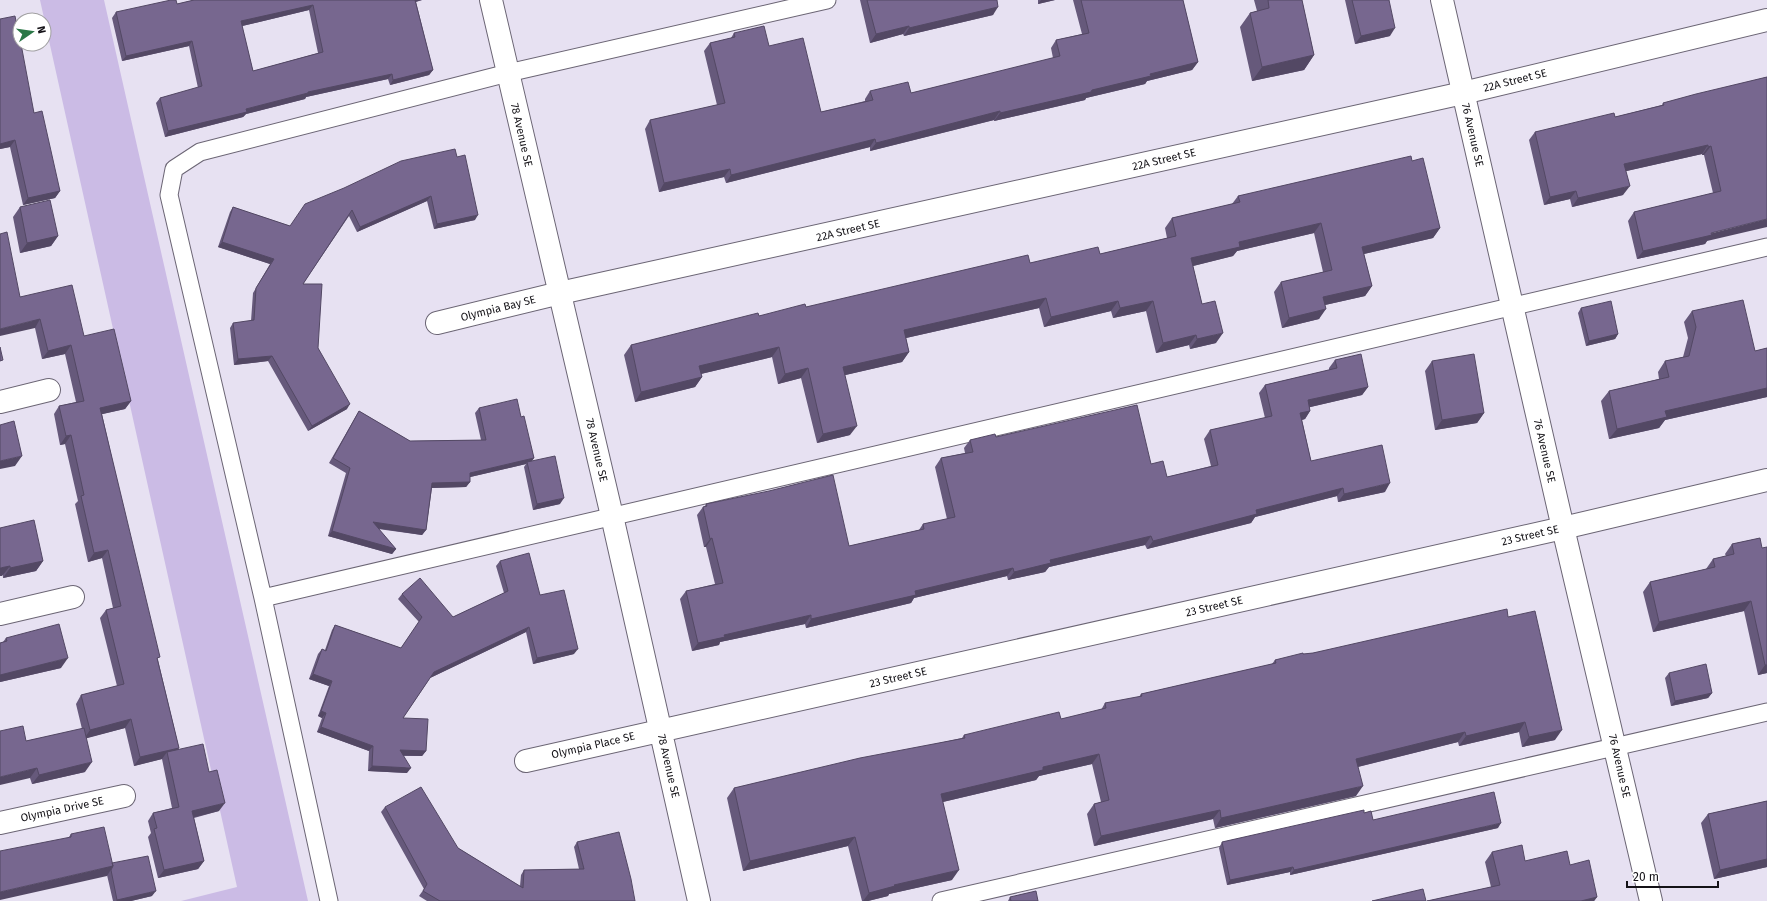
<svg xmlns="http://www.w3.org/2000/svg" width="1767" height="901" font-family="'Fira Sans',sans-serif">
<rect width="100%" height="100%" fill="#e7e1f2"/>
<!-- park -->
<path fill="#cbbbe5" d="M40,0H104L308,901H181L237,887Z"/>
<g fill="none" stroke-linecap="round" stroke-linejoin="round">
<!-- service casing -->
<g stroke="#6b6574" stroke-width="19">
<path id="service" d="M263,598L1767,247
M329,901L263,598L169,195L174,169L200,152L508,73L827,0
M941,901L1767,712"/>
</g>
<!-- minor casing -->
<g stroke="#6b6574" stroke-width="24">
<path id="minor" d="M491,0L612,516L699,901
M437,323L560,293L1463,93L1767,20
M0,402L49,390
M0,614L73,597
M526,761L1563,528L1767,480
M0,823L124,796"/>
</g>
<!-- tertiary casing -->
<g stroke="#6b6574" stroke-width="24">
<path id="tertiary" d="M1442,0L1563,528L1651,901"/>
</g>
<!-- service -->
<use href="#service" stroke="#fff" stroke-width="17"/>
<!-- minor -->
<use href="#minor" stroke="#fff" stroke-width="22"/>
<!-- tertiary -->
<use href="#tertiary" stroke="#fff" stroke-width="22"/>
</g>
<!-- wall -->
<path fill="#66597b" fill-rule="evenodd" d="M194,0H422L416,2L433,70L429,75L390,85L388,79L306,97L305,99L246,114L243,117L165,137L156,103L160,98L198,88L189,46L122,61L112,18L116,12L177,4ZM309,10L318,53L253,71L242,26Z
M860,0H997L993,15L904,36L903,34L870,43Z
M1038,0H1055L1038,4Z
M1073,0H1183L1198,62L1192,70L1147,81L1145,84L1086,98L1085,100L994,121V120L870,151V147L726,183L724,177L659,192L645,129L650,120L717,105L704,51L710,43L731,38L734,33L769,46L821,112L865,101V99L870,91L911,93L1053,58L1051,48L1056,40L1082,34Z
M1254,0H1302L1314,55L1304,70L1252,81L1240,27L1250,13L1257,11Z
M1345,0H1389L1390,36L1355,44Z
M0,19L34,113L60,191L55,198L23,205L10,147L0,149Z
M1767,77L1707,241L1705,244L1637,259L1628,221L1634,212L1713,193L1704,155H1702V154L1626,171L1623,195L1572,207L1570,199L1544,205L1529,140L1535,132L1615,117L1662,105L1663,103Z
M457,157L475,220L434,229L427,201L357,232L349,216L303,284L318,348L347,409L308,431L268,361L234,365L230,328L233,323L251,321L253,293L270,264L218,247L230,212L233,207L290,226Z
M1412,161L1440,228L1433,238L1364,254L1372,286L1365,296L1325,305L1319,319L1282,328L1274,292L1281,282L1323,272L1314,233L1237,251L1233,256L1193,266L1202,304L1216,343L1190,349L1189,345L1156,353L1146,311L1113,318L1111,311L1044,327L1039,308L906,338L909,352L902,362L845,375L850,435L817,443L801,378L778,384L772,357L701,374L702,377L695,387L635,402L624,355L631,345L759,316L806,307L1030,263L1100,254L1167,238L1165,228L1172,218L1232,204L1238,196Z
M20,207L58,236L51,246L20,253L13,217Z
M20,297L84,336L131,401L125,409L102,414L158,660L179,748L178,749L209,772L219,811L194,818L204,861L198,869L158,878L148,837L151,833L148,821L153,813L172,808L162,759L134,766L125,728L86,738L85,772L32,784L30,778L26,741L82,729L76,704L81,695L117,686L100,618L106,610L113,608L102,558L88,562L75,504L78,501L65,444L60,445L54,414L59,406L76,402L65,354L42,359L35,328Z
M1581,308L1618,334L1615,339L1586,346L1578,313Z
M1692,311L1755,351L1767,348V397L1665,420L1659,428L1609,439L1601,401L1609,391L1659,379L1658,372L1665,361L1683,357L1688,338L1684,322Z
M1335,360L1368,387L1362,395L1310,407V411L1305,419L1302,420L1311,461L1385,492L1338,502L1337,496L1255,517L1251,523L1147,549L1145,545L1049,567L1045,572L1008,580L1007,576L914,598L911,603L806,628L805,624L720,642L719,645L692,651L680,599L686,591L715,584L706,547H704L697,515L703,507L705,506L706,504L849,546L919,530L923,524L947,519L935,467L941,458L965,453L964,448L970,440L996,437L1151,464L1167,477L1211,466L1204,439L1210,430L1265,418L1259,393L1265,385L1329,370V368Z
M1432,361L1484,413L1477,423L1435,430L1425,371Z
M479,408L521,417L534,458L532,461L560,504L533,510L524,467L526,464L470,477V482L466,487L432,488L426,530L422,535L378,529L396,549L392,554L328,536L346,473L329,463L356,416L359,411L410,441L481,440L475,413Z
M0,528L43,561L36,571L3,578Z
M1760,538L1767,673L1758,675L1744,611L1653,632L1643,592L1650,582L1706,569L1713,559L1726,556L1725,554L1732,544Z
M500,561L540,595L574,654L533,664L526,632L430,678L403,718L426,751L422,756H403L407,773L368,771L369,751L317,732L322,718L318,716L329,686L309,679L318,654L322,649L325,650L332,630L335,625L401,648L419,622L398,599L402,594L453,617L504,593L496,566Z
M1508,617L1555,740L1522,747L1519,732L1459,746L1458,742L1358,767L1356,796L1215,828L1213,819L1094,846L1087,814L1094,804L1101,802L1092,764L1039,776L1036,780L943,802L952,880L889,894L888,896L868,901H862L848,846L743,871L727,798L734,788L962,738L964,735L1061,719L1101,710L1105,703L1139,697L1141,694L1272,664L1275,660Z
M6,638L61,668L0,682V643L3,642Z
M1669,673L1712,693L1708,698L1671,706L1665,678Z
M1767,801V867L1714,879L1701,823L1708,814Z
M385,807L458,848L520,886L521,875L524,870L579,869L574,847L577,842L635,901H427L419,896L424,889L381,812Z
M1364,813L1373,820L1498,828L1290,875V872L1227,885L1219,848L1222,842Z
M71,834L112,863L152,896L131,901H113L107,875V876L69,837Z
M1492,852L1525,861L1570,865L1597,897L1594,901H1427L1491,887L1485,862Z
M1010,897L1038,901H1008Z"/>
<!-- shaded-wall -->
<path fill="#534864" d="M413,0H422L411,3Z
M1041,0H1055L1038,4Z
M313,5L309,10L238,27L241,21Z
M998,7L993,15L904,36L909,28Z
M909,26L903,34L870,43L876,34Z
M1395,28L1390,36L1355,44L1361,36Z
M192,41L189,46L122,61L126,56Z
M1314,55L1304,70L1252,81L1262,67Z
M1198,62L1192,70L1147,81L1145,84L1086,98L1085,100L994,121L1000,113L1092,90L1150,74Z
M433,70L429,75L390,85L393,80Z
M392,74L388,79L306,97L305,99L246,114L243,117L165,137L168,131L308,92Z
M1000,111L994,120L870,151L876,143Z
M875,139L870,147L726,183L731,175Z
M15,140L10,147L0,149V144Z
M1708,145L1702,154L1618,173L1624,164Z
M1711,146L1704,155H1702L1708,147Z
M730,169L724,177L659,192L664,183Z
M1630,186L1623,195L1572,207L1578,198Z
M60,191L55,198L23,205L28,198Z
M1576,191L1570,199L1544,205L1550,197Z
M431,196L427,201L357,232L360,227Z
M478,215L475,220L434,229L437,224Z
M1767,219V227L1707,241L1705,244L1637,259L1643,251Z
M1321,223L1314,233L1237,251L1233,256L1185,268L1191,258L1239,242Z
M1440,228L1433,238L1355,256L1362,247Z
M58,236L51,246L20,253L27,243Z
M222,242L274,259L270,264L218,247Z
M1372,286L1365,296L1316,307L1323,297Z
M1046,298L1039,308L897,340L904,330Z
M1118,301L1111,311L1044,327L1051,317Z
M1153,301L1146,311L1113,318L1120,308Z
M1326,309L1319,319L1282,328L1289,318Z
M40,319L35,328L0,336V329Z
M1223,333L1216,343L1190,349L1197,339Z
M1618,334L1615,339L1586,346L1589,341Z
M1196,335L1189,345L1156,353L1163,343Z
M71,345L65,354L42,359L48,351Z
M779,347L772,357L692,376L699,366Z
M909,352L902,362L837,377L843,367Z
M272,356L268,361L234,365L238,359Z
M808,368L801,378L778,384L785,374Z
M702,377L695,387L635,402L641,392Z
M1368,387L1362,395L1302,409L1308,400Z
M1767,388V397L1665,420L1659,428L1609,439L1617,429L1665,411Z
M131,401L125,409L94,416L100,408Z
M350,404L347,409L308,431L312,426Z
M1310,411L1305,419L1294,422L1300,413Z
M1484,413L1477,423L1435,430L1442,420Z
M857,426L850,435L817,443L823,434Z
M71,435L65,444L60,445L66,436Z
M22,456L15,466L0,469V461Z
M534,458L530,463L527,462L526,464L466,478L470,473Z
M470,482L466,487L429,488L432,483Z
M1390,483L1385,492L1338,502L1344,494Z
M1343,488L1337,496L1255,517L1251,523L1147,549L1153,541L1256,510Z
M564,498L560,504L533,510L537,504Z
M373,522L426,530L422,535L369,527Z
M332,531L396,549L392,554L328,536Z
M1151,536L1145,545L1049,567L1045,572L1008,580L1014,572L1050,560Z
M712,538L706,547H704L710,539Z
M108,550L102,558L88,562L94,553Z
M43,561L36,571L3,578L10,568Z
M10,566L2,576H0V568Z
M1013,568L1007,576L914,598L911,603L806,628L811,619L915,591Z
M1751,601L1744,611L1653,632L1659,622Z
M811,615L805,624L720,642L719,645L692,651L698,643L724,635Z
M529,627L526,632L430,678L434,672Z
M578,649L574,654L533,664L537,658Z
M68,658L61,668L0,682V675Z
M1765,665H1767V673L1758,675Z
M313,674L332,681L329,686L309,679Z
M1712,693L1708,698L1671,706L1675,701Z
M321,711L326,713L322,718L318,716Z
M131,719L125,728L84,739L90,730Z
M1525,722L1519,732L1459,746L1466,736Z
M321,727L373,746L369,751L317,732Z
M1562,730L1555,740L1522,747L1529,737Z
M1465,732L1458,742L1349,769L1356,759Z
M179,748L173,756L167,752L162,759L134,766L140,757Z
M400,750L426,751L422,756L397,755Z
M1099,754L1092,764L1039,776L1036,780L934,804L941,794L1043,767Z
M92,762L85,772L32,784L39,775Z
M372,766L411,768L407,773L368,771Z
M37,768L30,778L0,785V777Z
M1363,786L1356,796L1215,828L1221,818Z
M225,803L219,811L187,819L192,811Z
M1220,810L1213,819L1094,846L1101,836Z
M1501,823L1498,828L1290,875L1294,870Z
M855,837L848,846L743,871L750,861Z
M1767,859V867L1714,879L1720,870Z
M204,861L198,869L158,878L164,870Z
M113,866L107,876L0,900V892Z
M1293,867L1290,872L1227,885L1230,880Z
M959,870L952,880L889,894L888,896L868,901H863L869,893L894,885Z
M156,891L152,896L131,901H116L117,900Z
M1597,897L1594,901H1581Z"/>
<!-- building -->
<path fill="#77678f" stroke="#534864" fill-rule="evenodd" d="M171,0H176L177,4L194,0H415L433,70L393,80L392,74L308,92V93L246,109L247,112L168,131L160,98L202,86L192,41L126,56L116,12ZM313,5L323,52L253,71L241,21Z
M867,0H997L998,7L909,28V26L876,34Z
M1081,0H1183L1198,62L1150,74L1151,76L1092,90L1091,92L1000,113V111L876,143L875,139L731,175L730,169L664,183L650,120L725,103L710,43L735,37L734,33L764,26L769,46L803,38L821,112L873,100L870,91L908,82L911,93L1060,56L1056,40L1089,33Z
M1268,0H1302L1314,55L1262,67L1250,13L1269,8Z
M1352,0H1389L1395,28L1361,36Z
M15,16L20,41V44H21L34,113L42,111L60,191L28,198L15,140L0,144V19Z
M1767,77V219L1711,233L1712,235L1643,251L1634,212L1721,191L1711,146L1708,147V145L1624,164L1630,186L1578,198L1576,191L1550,197L1535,132L1614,113L1615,117L1664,105L1663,103L1696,94Z
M455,149L457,157L465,155L478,215L437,224L431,196L360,227L352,210L303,284H322L318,348L350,404L312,426L272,356L238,359L233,323L254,320L256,288L274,259L222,242L233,207L290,226L305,204L344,188L401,161Z
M1411,156L1412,161L1423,158L1440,228L1362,247L1372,286L1323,297L1326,309L1289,318L1281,282L1332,270L1321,223L1239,242L1240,247L1191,258L1202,304L1215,301L1223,333L1197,339L1196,335L1163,343L1153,301L1120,308L1118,301L1051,317L1046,298L904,330L909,352L843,367L857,426L823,434L808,368L785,374L779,347L699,366L702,377L641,392L631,345L758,313L759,316L805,304L806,307L1028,255L1030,263L1098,247L1100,254L1176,236L1172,218L1240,202L1238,196Z
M50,200L58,236L27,243L20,207Z
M7,232L20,297L72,285L84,336L114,329L131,401L100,408L160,657L157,658L179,748L140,757L131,719L90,730L81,695L124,684L106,610L121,606L108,550L94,553L81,496L84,495L71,435L66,436L59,406L84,401L71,345L48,351L40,319L0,329V234Z
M1743,300L1755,351L1767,348V388L1665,411L1667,417L1617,429L1609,391L1669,377L1665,361L1689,356L1696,327L1692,311Z
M1611,301L1618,334L1589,341L1581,308Z
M0,347L3,360L0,361Z
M1361,354L1368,387L1308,400L1310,411L1300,413L1311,461L1382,445L1390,483L1344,494L1343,488L1256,510L1257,514L1153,541L1151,536L1050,560L1051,563L1014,572L1013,568L915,591L916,595L811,619V615L724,635L725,637L698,643L686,591L723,583L712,538L710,539L703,507L707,506L706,504L769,491L833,475L849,546L924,529L923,524L955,517L941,458L973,452L970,440L995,434L996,437L1137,405L1151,464L1163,461L1167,477L1218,465L1210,430L1272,416L1265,385L1337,368L1335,360Z
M1474,354L1484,413L1442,420L1432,361Z
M517,399L521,417L524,416L534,458L470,473V482L432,483L426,530L373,522L396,549L332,531L350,468L333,458L359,411L410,441L486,440L479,408Z
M14,421L22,456L0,461V425Z
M555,456L564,498L537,504L527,462Z
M34,520L43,561L10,568V566L0,568V528Z
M1760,538L1762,548L1767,547V665H1765L1751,601L1659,622L1650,582L1715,567L1713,559L1734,554L1732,544Z
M529,553L540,595L564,590L578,649L537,658L529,627L434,672L403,718L428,719L426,751L400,750L411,768L372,766L373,746L321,727L326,713L321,711L332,681L313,674L322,649L326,651L335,625L401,648L422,617L402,594L420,578L453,617L508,591L500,561Z
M1507,609L1508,617L1535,611L1562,730L1529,737L1525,722L1466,736L1465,732L1356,759L1363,786L1221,818L1220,810L1101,836L1094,804L1109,800L1099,754L1043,767V770L941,794L959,870L894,885L895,886L869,893L855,837L750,861L734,788L860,758L965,738L964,735L1059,712L1061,719L1106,708L1105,703L1142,696L1141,694L1276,663L1275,660L1303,653V654L1313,653Z
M59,624L68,658L0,675V643L7,641L6,638Z
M1706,664L1712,693L1675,701L1669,673Z
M23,726L26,741L84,728L92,762L39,775L37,768L0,777V731Z
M203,744L209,772L217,770L225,803L192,811L204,861L164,870L154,829L157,828L153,813L179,807L167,752Z
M421,787L458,848L523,888L524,870L584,869L577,842L619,832L631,879L635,901H440L423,891L427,884L385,807Z
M1494,792L1501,823L1294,870L1293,867L1230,880L1222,842L1364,810V813L1371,811L1373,820Z
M1767,801V859L1720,870L1708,814Z
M104,827L113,866L0,892V851L71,837V834Z
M1522,845L1525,861L1567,851L1570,865L1589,860L1597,897L1581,901H1427L1500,885L1492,852Z
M148,856L156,891L117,900L111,870L113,866L112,863Z
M1423,889L1426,901H1372Z
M1036,891L1038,901H1011L1010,897Z"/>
<g text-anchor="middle" stroke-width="3" stroke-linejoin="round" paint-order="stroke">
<!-- street labels -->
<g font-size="11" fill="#141217" stroke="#fff">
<text transform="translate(1515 80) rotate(-14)" y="4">22A Street SE</text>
<text transform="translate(522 135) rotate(77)" y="4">78 Avenue SE</text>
<text transform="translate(1473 135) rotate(77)" y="4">76 Avenue SE</text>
<text transform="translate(1164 159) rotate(-13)" y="4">22A Street SE</text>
<text transform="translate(848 230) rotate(-13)" y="4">22A Street SE</text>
<text transform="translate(498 308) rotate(-14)" y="4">Olympia Bay SE</text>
<text transform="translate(597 450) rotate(77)" y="4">78 Avenue SE</text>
<text transform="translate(1545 451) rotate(77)" y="4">76 Avenue SE</text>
<text transform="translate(1530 535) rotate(-13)" y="4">23 Street SE</text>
<text transform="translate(1214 606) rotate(-13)" y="4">23 Street SE</text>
<text transform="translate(898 677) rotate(-13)" y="4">23 Street SE</text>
<text transform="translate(593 745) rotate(-13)" y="4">Olympia Place SE</text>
<text transform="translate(669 766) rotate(77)" y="4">78 Avenue SE</text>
<text transform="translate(1620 766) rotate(77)" y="4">76 Avenue SE</text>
<text transform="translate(62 809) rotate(-12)" y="4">Olympia Drive SE</text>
</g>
</g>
<!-- north arrow -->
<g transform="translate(32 32) rotate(77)"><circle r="19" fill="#ffffff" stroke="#a1a0a2"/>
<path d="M0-3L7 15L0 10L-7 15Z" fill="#2a7746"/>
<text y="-6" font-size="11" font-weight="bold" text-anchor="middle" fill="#141217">N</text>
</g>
<!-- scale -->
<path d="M1627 881v6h91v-6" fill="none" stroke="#141217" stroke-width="2"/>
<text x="1633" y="881" font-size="12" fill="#141217" stroke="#ffffff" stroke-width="3" paint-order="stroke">20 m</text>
</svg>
